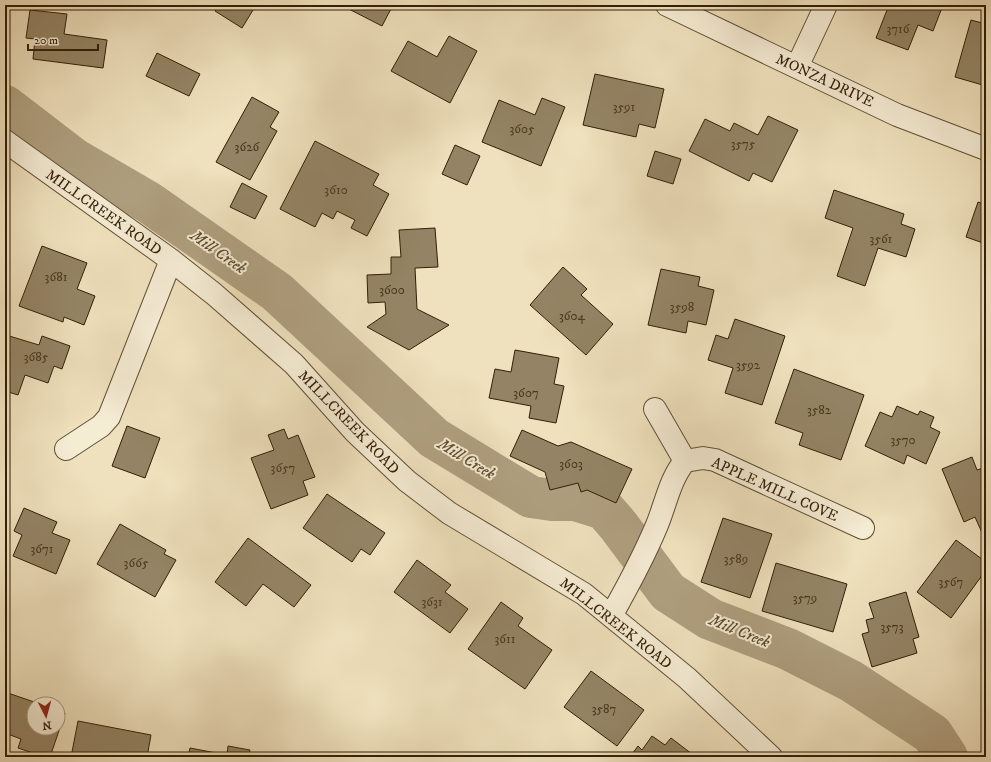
<svg xmlns="http://www.w3.org/2000/svg" width="991" height="762" font-family="'IM FELL DW Pica',serif">
<rect width="100%" height="100%" fill="#efe1bd"/>
<filter id="stains"><feTurbulence type="fractalNoise" baseFrequency=".005" numOctaves="4"/><feColorMatrix values="0 0 0 0 .2 0 0 0 0 .09 0 0 0 0 .02 0 0 0 .5 -.17"/></filter>
<radialGradient id="worn" r=".72"><stop offset=".6" stop-color="#630" stop-opacity="0"/><stop offset="1" stop-color="#630" stop-opacity=".3"/></radialGradient>
<g fill="none" stroke-linecap="round" stroke-linejoin="round">
<!-- river -->
<path stroke="#af9f7f" stroke-width="42" d="M5,106L74,159L148,202L277,292L434,438L531,497L552,500H575L604,509L618,525L668,592L710,619L788,649L851,681L932,734L947,757"/>
</g>
<!-- building -->
<path fill="#948465" stroke="#321f06" d="M219,5H246L253,10L242,28L215,11Z
M341,5H393L382,26Z
M889,5H943L933,31L918,25L908,50L876,38Z
M30,10L67,14L64,34L107,40L103,68L33,59L35,39L26,38Z
M971,20L986,24V86L955,77Z
M449,36L477,51L450,103L391,71L408,41L437,57Z
M157,53L200,74L189,96L146,76Z
M595,74L664,89L655,128L639,124L636,137L583,125Z
M252,97L279,112L270,127L277,131L250,180L216,162Z
M542,98L565,107L541,166L482,142L499,100L535,115Z
M768,116L798,130L772,182L753,173L749,181L689,151L705,119L730,131L734,123L758,135Z
M315,141L379,174L373,185L389,194L367,236L351,228L355,220L337,211L333,219L322,213L315,227L280,209Z
M455,145L480,156L467,185L442,174Z
M655,151L681,159L673,184L647,176Z
M242,183L267,196L255,219L230,207Z
M834,190L904,214L901,224L915,229L906,257L878,248L865,286L837,276L853,228L825,218Z
M978,202L986,205V244L966,237Z
M435,228L438,267L415,268L417,309L449,325L409,350L367,327L386,314L385,302L368,303L367,275L391,274V257H401L399,230Z
M42,246L87,263L77,289L95,296L84,325L64,317L63,322L19,306Z
M563,267L587,289L581,295L613,324L586,355L530,305Z
M661,269L700,277L698,286L714,290L706,325L688,321L686,333L648,325Z
M735,319L785,336L762,405L725,393L733,368L708,360L716,335L728,339Z
M6,335L39,345L42,336L70,346L62,369L54,366L48,383L25,375L18,395L5,391Z
M515,350L559,358L554,384L564,386L556,423L529,418L531,406L489,398L495,369L511,372Z
M794,369L864,395L841,460L799,445L803,433L775,423Z
M897,406L918,415L920,411L934,417L930,427L940,432L926,464L907,455L904,464L865,446L880,412L892,417Z
M127,426L160,438L145,478L112,466Z
M284,429L288,439L298,435L315,477L303,481L308,495L271,509L251,458L274,450L268,435Z
M522,430L558,446L571,442L632,469L616,503L587,490L581,492L578,483L550,490L545,472L510,456Z
M972,457L977,470L986,467V533L983,535L975,517L964,522L942,469Z
M327,494L385,533L370,555L361,549L352,562L303,528Z
M24,508L57,522L52,533L70,540L56,574L13,556L22,535L14,531Z
M723,518L772,534L750,598L701,582Z
M120,524L166,550L164,554L176,560L155,597L97,564Z
M248,538L311,585L294,607L263,584L246,606L215,582Z
M956,540L986,562V570L951,618L917,592Z
M417,560L451,585L445,592L468,609L450,633L394,592Z
M776,563L847,584L833,632L762,611Z
M906,592L919,637L913,639L917,653L872,667L862,634L869,632L866,620L874,618L869,603Z
M501,602L523,618L518,626L552,650L525,689L468,649Z
M591,671L644,710L617,746L564,707Z
M5,692L40,704H34V728H58V710L65,713L50,757H45L18,748L21,739L5,733Z
M78,721L151,735L147,757H71Z
M652,736L665,745L671,738L696,757H630L638,746L642,750Z
M228,746L250,750L248,757H188L190,748L227,755Z"/>
<g fill="none" stroke-linecap="round" stroke-linejoin="round">
<!-- street casing -->
<g stroke="#615034" stroke-width="24">
<path id="street" d="M667,5L897,115L986,149
M797,67L826,5
M5,141L171,260L214,294L294,364L355,432L407,481L449,513L584,594L687,678L771,757
M655,409L685,461
M66,449L101,426L109,417L171,260
M611,616C628,586 644,556 657,525C666,503 670,479 685,461L703,458L715,460L863,528"/>
</g>
<!-- street -->
<use href="#street" stroke="#f5ecd4" stroke-width="22"/>
</g>
<g text-anchor="middle" stroke-width="4" stroke-linejoin="round" paint-order="stroke">
<!-- number labels -->
<g font-size="13" fill="#4a381e">
<text x="898" y="33">3716</text>
<text x="624" y="111">3591</text>
<text x="522" y="133">3605</text>
<text x="743" y="148">3575</text>
<text x="247" y="151">3626</text>
<text x="336" y="194">3610</text>
<text x="881" y="243">3561</text>
<text x="56" y="281">3681</text>
<text x="392" y="294">3600</text>
<text x="682" y="311">3598</text>
<text x="572" y="320">3604</text>
<text x="36" y="361">3685</text>
<text x="748" y="369">3592</text>
<text x="526" y="397">3607</text>
<text x="819" y="414">3582</text>
<text x="903" y="444">3570</text>
<text x="571" y="468">3603</text>
<text x="283" y="472">3657</text>
<text x="42" y="553">3671</text>
<text x="736" y="563">3589</text>
<text x="136" y="567">3665</text>
<text x="951" y="586">3567</text>
<text x="805" y="602">3579</text>
<text x="432" y="606">3631</text>
<text x="892" y="631">3573</text>
<text x="505" y="643">3611</text>
<text x="604" y="713">3587</text>
</g>
<!-- street labels -->
<g font-size="15" fill="#321f06" stroke="#f5ecd4">
<text transform="translate(825 80) rotate(25)" y="5">MONZA DRIVE</text>
<text transform="translate(104 212) rotate(35)" y="5">MILLCREEK ROAD</text>
<text transform="translate(349 422) rotate(46)" y="5">MILLCREEK ROAD</text>
<text transform="translate(775 489) rotate(24)" y="5">APPLE MILL COVE</text>
<text transform="translate(616 623) rotate(38)" y="5">MILLCREEK ROAD</text>
</g>
<!-- water labels -->
<g font-size="16" font-style="italic" fill="#5e4c30" stroke="#f5ecd4">
<text transform="translate(219 251) rotate(35)" y="6">Mill Creek</text>
<text transform="translate(467 458) rotate(31)" y="6">Mill Creek</text>
<text transform="translate(740 630) rotate(22)" y="6">Mill Creek</text>
</g>
</g>
<!-- margin -->
<rect width="991" height="762" fill="none" stroke="#efe1bd" stroke-width="20"/>
<rect x="6" y="6" width="979" height="750" fill="none" stroke="#321f06" stroke-width="2"/>
<rect x="10" y="10" width="971" height="742" fill="none" stroke="#321f06"/>
<!-- north arrow -->
<g transform="translate(46 716) rotate(174)"><circle r="19" fill="#f5ecd4" stroke="#a79a82"/>
<path d="M0-3L7 15L0 10L-7 15Z" fill="#8f2418"/>
<text y="-6" font-size="11" font-weight="bold" text-anchor="middle" fill="#321f06">N</text>
</g>
<!-- scale -->
<path d="M28 44v6h70v-6" fill="none" stroke="#321f06" stroke-width="2"/>
<text x="34" y="44" font-size="12" fill="#321f06" stroke="#f5ecd4" stroke-width="3" paint-order="stroke">20 m</text>
<rect width="100%" height="100%" filter="url(#stains)"/>
<rect width="100%" height="100%" fill="url(#worn)"/>
</svg>
